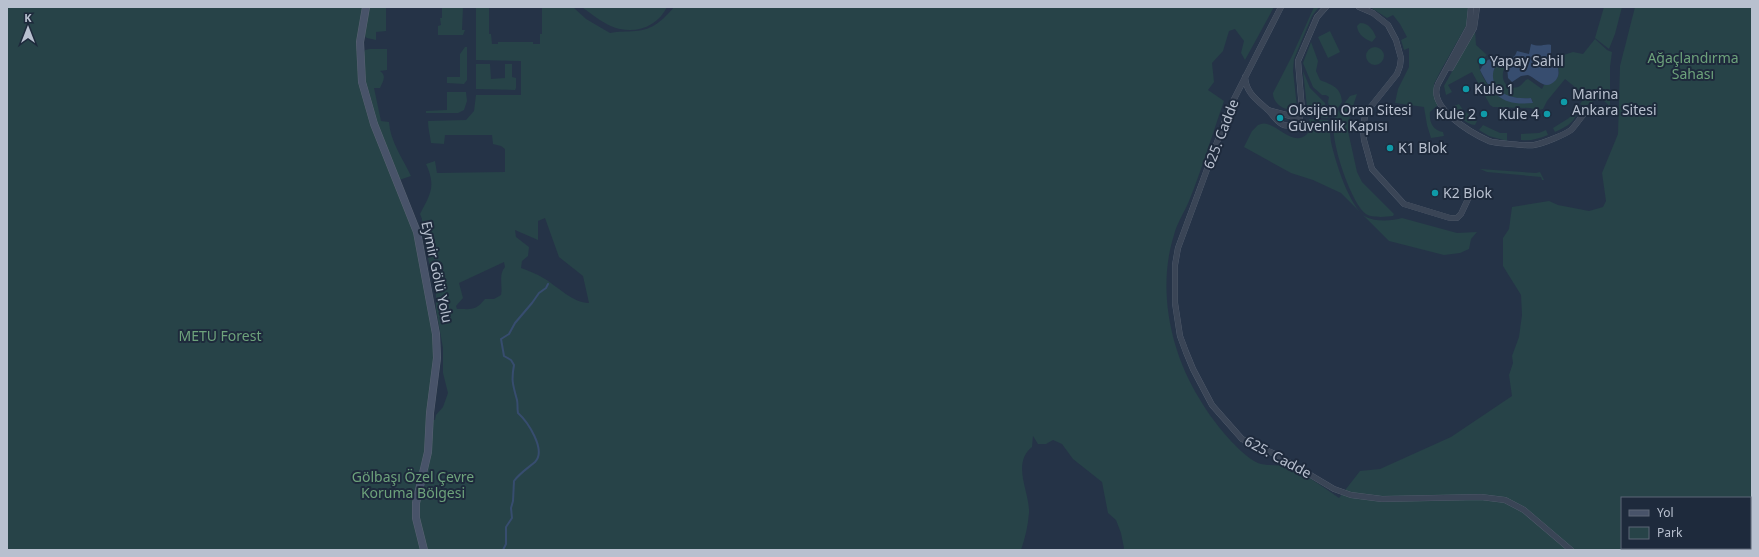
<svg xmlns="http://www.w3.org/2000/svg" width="1759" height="557" font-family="'Noto Sans',sans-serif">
<rect width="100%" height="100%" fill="#253347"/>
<!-- green -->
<path fill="#274348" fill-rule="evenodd" d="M7,7H366L362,29L367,102L412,219L436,334L430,420H435L436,415L443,407L448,393L443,373V348L436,309V295L422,230V219L420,214C431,193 436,186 426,164L435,161L437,173L505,172V149L501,146L493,144L492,135H445L444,144L431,143C430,135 428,129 428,121L466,120L474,111L476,95H521V61L476,60V7H489V34H491L492,44H498V42H533V44H540V34H542V7H573L586,19L610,33C619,31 626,32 635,31C653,30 663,20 674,7H1274L1245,60L1241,53L1244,41L1235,29L1229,31L1223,51L1212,63L1214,82L1208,90L1224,101C1212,135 1202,169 1189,201C1184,213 1177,223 1174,235C1157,288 1170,351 1199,398C1211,419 1234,448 1254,461C1263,467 1277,464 1287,467C1306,474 1323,487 1339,498L1360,471L1380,469L1451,437L1512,396L1509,375L1513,363L1512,356L1519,337L1522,315L1521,295L1503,266V238L1509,229L1512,207L1549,201L1558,205L1589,211L1603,207L1606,201L1602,173L1618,134L1620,66L1635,7H1752V550H1123L1124,548L1121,533L1116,520L1108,513L1102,482L1073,459L1062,444L1053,440L1046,444H1038L1033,436L1032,447C1011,464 1030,492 1029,513C1028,526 1025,538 1021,550H7ZM545,218L559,257L583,276L589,303C573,303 558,287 545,279C537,274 529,271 521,268L522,261L528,256L529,247L516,237L515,230L538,240V221ZM504,262L505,267C498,275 503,286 501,295L494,299H485C475,311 472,309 457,309L456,306L463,298L459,283ZM1622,498H1750V548H1622Z
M369,7H386V31L376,32V40L367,38L364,36Z
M437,7H463L462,30H465L463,35H438V26L441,25L440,18H442V8Z
M582,7H667C658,25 640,33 620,29C608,27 591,14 582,7Z
M1314,7H1319L1312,16L1294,59L1293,71L1297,107L1295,110C1285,111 1273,104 1273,93L1292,56Z
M1370,7H1468L1467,24L1440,72L1434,84L1435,94L1439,104L1430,112C1429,121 1432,130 1443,132L1444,136L1431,138L1427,125L1424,107L1395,103L1398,89L1409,67V48L1404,50L1401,40L1407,37L1400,24L1393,15L1387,18Z
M1604,7H1622L1615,34L1609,49L1595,38Z
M1360,23C1369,23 1373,30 1376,37L1372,42C1365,39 1358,35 1357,26Z
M1475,30L1476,45L1487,55L1479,62C1478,68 1481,72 1483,77C1494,97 1510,106 1533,102L1531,98C1517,99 1495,98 1493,79C1492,74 1493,69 1497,65L1503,64L1508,68L1504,69C1500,79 1506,91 1518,87C1523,85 1524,80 1528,79L1542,89L1544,85C1553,85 1563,76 1557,67C1555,64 1552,62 1551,59L1573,52L1583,54L1595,39L1607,50L1612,52L1610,67V108C1604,96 1593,99 1585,107L1580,104L1586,96L1565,79L1547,101L1543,109L1539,110L1530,108L1493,107L1490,105L1472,72L1448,85L1452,92L1446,95L1444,86Z
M1330,31L1340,52L1328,58L1318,37Z
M1311,42L1318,61L1316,71L1320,80C1332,85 1341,87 1342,102L1332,116L1328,102L1329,97L1326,95H1322L1313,87L1303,63Z
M1366 56a9 9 0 1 1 18 0a9 9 0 1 1-18 0Z
M465,47H467V80L464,84L447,83V77H460V54Z
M370,49H387V70L380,71C387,76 383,81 380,88H374L381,121L389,122C390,141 403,159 411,176L399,180C389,157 353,71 365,50Z
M476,64H490L491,79L505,78V64H512V77L516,78V88L515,90L476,89Z
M1303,71L1310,88L1325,103L1328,118L1308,116Z
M447,92H466L467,101L464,110L458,113H426V111L447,110Z
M1357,94L1350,115L1348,131L1357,172L1362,182L1394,214L1393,216C1386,217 1372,218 1366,214C1351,203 1330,141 1334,122C1335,113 1345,103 1350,96Z
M1459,104L1463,110L1477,121L1475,125C1466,125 1457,115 1454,106Z
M1573,113L1576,115C1573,124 1563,128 1555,132L1553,128L1569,118Z
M1309,119L1328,120C1330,128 1330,135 1331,142C1335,160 1349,207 1366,217C1375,222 1393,221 1402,218L1457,233L1477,232L1471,239L1469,249L1460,253L1444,255L1389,241L1341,193L1313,180L1291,173L1244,147L1252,131L1258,125C1262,123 1266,123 1270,125C1281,129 1295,146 1307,134C1311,129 1311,125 1309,119Z
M1483,125L1500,133H1507V141L1489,136L1479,130Z
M1546,130L1548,135C1538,139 1531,141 1521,140V134L1539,133Z
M1480,169L1536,173L1540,172L1544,180H1542L1541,177L1487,172Z"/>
<!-- water -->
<path fill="#374d6f" d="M1531,44C1541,48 1545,43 1551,45V59L1558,68C1559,73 1559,76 1556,80C1545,92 1538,79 1528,75L1521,76L1512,82L1508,78L1507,66C1491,52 1478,102 1531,98L1533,103C1503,106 1493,96 1480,70L1485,62L1491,58C1502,58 1513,64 1517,51L1529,54Z"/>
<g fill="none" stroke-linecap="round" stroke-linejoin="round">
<!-- stream -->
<path stroke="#374d6f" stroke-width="2" d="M503,550L506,544V527L512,518L511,508L513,501L514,481C520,473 528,468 535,462C547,450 527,421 518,413C517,408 518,404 517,400C513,385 511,381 514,365L511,360L504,356L501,339L509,334L515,323L532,303L539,293L546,288L548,284"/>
<!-- street casing -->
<g stroke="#596373" stroke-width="6">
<path id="street" d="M1281,7L1230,107L1178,248L1175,265V303L1180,336L1186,352L1193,369L1212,405L1242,439L1277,455L1334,489L1351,495L1382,499L1481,497L1505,500L1524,510L1571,550
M1359,7L1373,13L1388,25L1396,40L1401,58L1400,66L1397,74L1369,109L1365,116L1363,128L1364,140L1372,169L1404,204L1450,218H1457L1461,214L1468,199
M1471,7L1469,27L1438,84C1427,107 1471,133 1489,141C1493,143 1529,146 1534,145C1542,144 1566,134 1571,130C1576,125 1580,118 1585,113
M1451,68L1474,28L1477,7
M1245,77C1246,93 1257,100 1268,110C1276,118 1281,131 1296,123L1300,117L1302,110L1298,61L1317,17L1326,7
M1268,110L1294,117L1301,112"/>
</g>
<!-- secondary casing -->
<g stroke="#596373" stroke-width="8">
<path id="secondary" d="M366,7L360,42L362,82L374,124L417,232L436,334L437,358L430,413L428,452L416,503V518L424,550"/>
</g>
<!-- street -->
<use href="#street" stroke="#3a4556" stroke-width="5.5"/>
<!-- secondary -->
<use href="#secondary" stroke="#485369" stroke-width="7"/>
</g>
<!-- markers -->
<g fill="#0f9aa8" stroke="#1e2a3c" stroke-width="1.5">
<circle cx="1482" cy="61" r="4"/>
<circle cx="1466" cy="89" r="4"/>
<circle cx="1564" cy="102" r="4"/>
<circle cx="1484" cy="114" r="4"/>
<circle cx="1547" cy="114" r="4"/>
<circle cx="1280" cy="118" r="4"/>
<circle cx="1390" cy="148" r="4"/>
<circle cx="1435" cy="193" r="4"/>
</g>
<g text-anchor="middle" stroke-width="4" stroke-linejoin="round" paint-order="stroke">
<!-- park labels -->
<g font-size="14" fill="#6da27b" stroke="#1e2a3c">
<text x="1693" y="63">Ağaçlandırma<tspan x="1693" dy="16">Sahası</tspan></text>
<text x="220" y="341">METU Forest</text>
<text x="413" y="482">Gölbaşı Özel Çevre<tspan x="413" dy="16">Koruma Bölgesi</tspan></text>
</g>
<!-- poi labels -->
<g font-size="14" fill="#b8c0cf" stroke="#1e2a3c" text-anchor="start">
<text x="1490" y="66">Yapay Sahil</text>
<text x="1474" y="94">Kule 1</text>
<text x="1572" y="99">Marina<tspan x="1572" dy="16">Ankara Sitesi</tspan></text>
<text x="1288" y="115">Oksijen Oran Sitesi<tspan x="1288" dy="16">Güvenlik Kapısı</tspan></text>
<text x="1476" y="119" text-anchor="end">Kule 2</text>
<text x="1539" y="119" text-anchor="end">Kule 4</text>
<text x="1398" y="153">K1 Blok</text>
<text x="1443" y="198">K2 Blok</text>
</g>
<!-- street labels -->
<g font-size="14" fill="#b8c0cf" stroke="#1e2a3c">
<text transform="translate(1221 134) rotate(-69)" y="5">625. Cadde</text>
<text transform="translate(437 272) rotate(78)" y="5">Eymir Gölü Yolu</text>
<text transform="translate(1278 457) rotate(28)" y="5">625. Cadde</text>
</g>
</g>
<!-- border -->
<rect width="1759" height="557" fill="none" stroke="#b8c0cf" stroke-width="16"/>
<!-- legend -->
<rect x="1621" y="497" width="130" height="52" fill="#1e2a3c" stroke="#5c6677"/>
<rect x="1629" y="510" width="20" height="6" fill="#485369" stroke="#5c6677"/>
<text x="1657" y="517" font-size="12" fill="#b8c0cf">Yol</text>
<rect x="1629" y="527" width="20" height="12" fill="#274348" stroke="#5c6677"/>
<text x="1657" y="537" font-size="12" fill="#b8c0cf">Park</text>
<!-- north arrow -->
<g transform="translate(28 28)" stroke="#1e2a3c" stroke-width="3" paint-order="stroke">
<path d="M0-3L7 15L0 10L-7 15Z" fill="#b8c0cf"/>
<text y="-6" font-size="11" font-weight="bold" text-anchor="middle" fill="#b8c0cf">K</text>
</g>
</svg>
